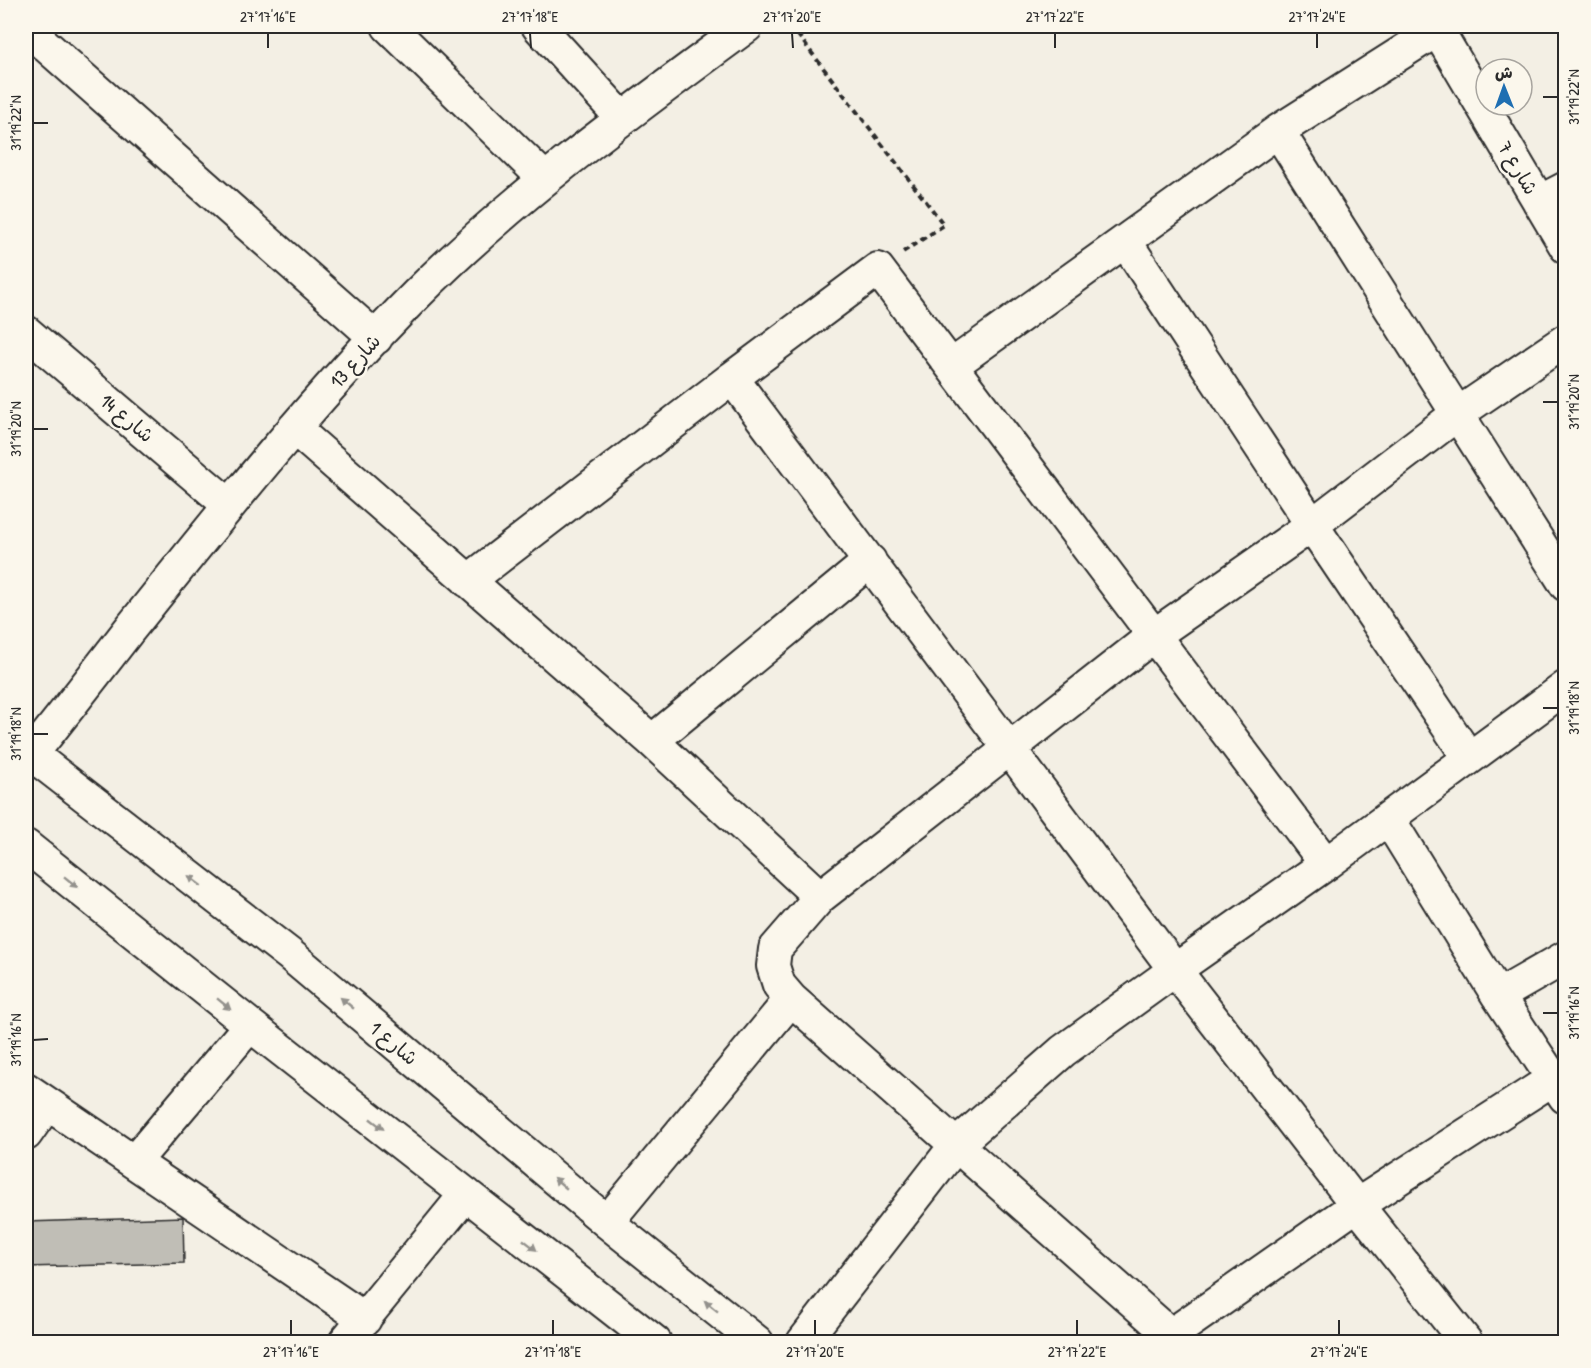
<svg xmlns="http://www.w3.org/2000/svg" width="1591" height="1368" font-family="'Patrick Hand','Playpen Sans Arabic',sans-serif">
<rect width="100%" height="100%" fill="#f3efe4"/>
<filter id="ink" filterUnits="userSpaceOnUse"><feTurbulence type="fractalNoise" baseFrequency=".0167" numOctaves="2"/><feDisplacementMap in="SourceGraphic" scale="12" xChannelSelector="R" yChannelSelector="G"/><feConvolveMatrix kernelMatrix="1 2 1 2 8 2 1 2 1" color-interpolation-filters="sRGB"/></filter>
<g filter="url(#ink)">
<!-- building -->
<path fill="#c0beb6" stroke="#2b2b2b" stroke-width="1.5" d="M183,1217L184,1263L26,1267V1222Z"/>
<g fill="none" stroke-linecap="round" stroke-linejoin="round">
<!-- street casing -->
<g stroke="#2b2b2b" stroke-width="36">
<path id="street" d="M388,26L544,178
M538,26L622,118
M1435,26L1566,247
M26,28L376,338
M1278,131L1566,585
M1539,202L1566,188
M1125,241L1312,525L1469,758
M26,332L229,505
M951,366L1278,131L1437,30
M732,378L878,269L1326,864
M294,428L652,741L820,897
M468,581L732,378L1175,970L1063,1051L956,1145L803,1342
M652,741L870,561
M26,750L289,954L607,1222L757,1342
M26,761C61,718 95,674 129,630C221,515 313,399 417,294C518,193 633,110 747,26
M1388,818L1498,996L1565,1097
M26,846L250,1025L655,1342
M1498,996L1566,957
M26,1089L365,1319
M26,1134L47,1104
M134,1162L250,1025
M607,1222L791,999
M1171,1335L791,999L779,985L773,966L775,949L820,897L1153,636L1312,525L1456,415L1566,340
M345,1342L466,1194
M1161,1342L1357,1205L1175,970L1326,864L1566,687
M1466,1342L1357,1205L1553,1079"/>
</g>
<!-- path -->
<path stroke="#2b2b2b" stroke-width="4" stroke-dasharray="6 4.5" stroke-linecap="butt" d="M791,26L944,225L903,252"/>
<!-- street -->
<use href="#street" stroke="#fbf7ec" stroke-width="32"/>
</g>
<!-- one-way arrows -->
<defs><path id="oneway-solid" d="M-6-.8H1V-3.2L6.5 0L1 3.2V.8H-6Z" transform="scale(1.5)"/></defs>
<g fill="#93918c">
<use href="#oneway-solid" transform="translate(195 881) rotate(-142)"/>
<use href="#oneway-solid" transform="translate(71 882) rotate(39)"/>
<use href="#oneway-solid" transform="translate(347 1003) rotate(-140)"/>
<use href="#oneway-solid" transform="translate(224 1004) rotate(39)"/>
<use href="#oneway-solid" transform="translate(377 1124) rotate(38)"/>
<use href="#oneway-solid" transform="translate(560 1183) rotate(-140)"/>
<use href="#oneway-solid" transform="translate(530 1245) rotate(38)"/>
<use href="#oneway-solid" transform="translate(711 1306) rotate(-141)"/>
</g>
</g>
<!-- ticks -->
<path fill="none" stroke="#2b2b2b" stroke-width="2" d="M268,33V48M530,33L531,48M792,33L793,48M1055,33V48M1317,33V48M1543,97H1558M33,123H48M1543,402H1558M33,429H48M1543,708H1558M33,734H48M1543,1013H1558M33,1040L48,1039M291,1320V1335M553,1320V1335M815,1320V1335M1077,1320V1335M1339,1320V1335"/>
<g text-anchor="middle" stroke-width="5" stroke-linejoin="round" paint-order="stroke">
<!-- street labels -->
<g font-size="20" fill="#2b2b2b" stroke="#fbf7ec">
<text transform="translate(1518 168) rotate(59)" y="7">شارع 7</text>
<text transform="translate(355 361) rotate(-48)" y="7">شارع 13</text>
<text transform="translate(127 418) rotate(40)" y="7">شارع 14</text>
<text transform="translate(394 1043) rotate(40)" y="7">شارع 1</text>
</g>
</g>
<!-- margin -->
<rect width="1591" height="1368" fill="none" stroke="#fbf7ec" stroke-width="66"/>
<!-- north arrow -->
<g transform="translate(1504 87) rotate(359)"><circle r="28" fill="#fbf7ec" stroke="#a8a59f" stroke-width="1.5"/>
<path d="M0-4.5L10 22L0 15L-10 22Z" fill="#1f6fb2"/>
<text y="-9" font-size="16" font-weight="bold" text-anchor="middle" fill="#2b2b2b">ش</text>
</g>
<rect x="33" y="33" width="1525" height="1302" fill="none" stroke="#2b2b2b" stroke-width="2"/>
<g font-size="15" text-anchor="middle" fill="#2b2b2b">
<text x="268" y="22">27°17'16"E</text>
<text x="530" y="22">27°17'18"E</text>
<text x="792" y="22">27°17'20"E</text>
<text x="1055" y="22">27°17'22"E</text>
<text x="1317" y="22">27°17'24"E</text>
<text transform="translate(1574 97) rotate(-90)" y="5">31°19'22"N</text>
<text transform="translate(16 123) rotate(-90)" y="5">31°19'22"N</text>
<text transform="translate(1574 402) rotate(-90)" y="5">31°19'20"N</text>
<text transform="translate(16 429) rotate(-90)" y="5">31°19'20"N</text>
<text transform="translate(1574 708) rotate(-90)" y="5">31°19'18"N</text>
<text transform="translate(16 734) rotate(-90)" y="5">31°19'18"N</text>
<text transform="translate(1574 1013) rotate(-90)" y="5">31°19'16"N</text>
<text transform="translate(16 1040) rotate(-90)" y="5">31°19'16"N</text>
<text x="291" y="1357">27°17'16"E</text>
<text x="553" y="1357">27°17'18"E</text>
<text x="815" y="1357">27°17'20"E</text>
<text x="1077" y="1357">27°17'22"E</text>
<text x="1339" y="1357">27°17'24"E</text>
</g>
</svg>
